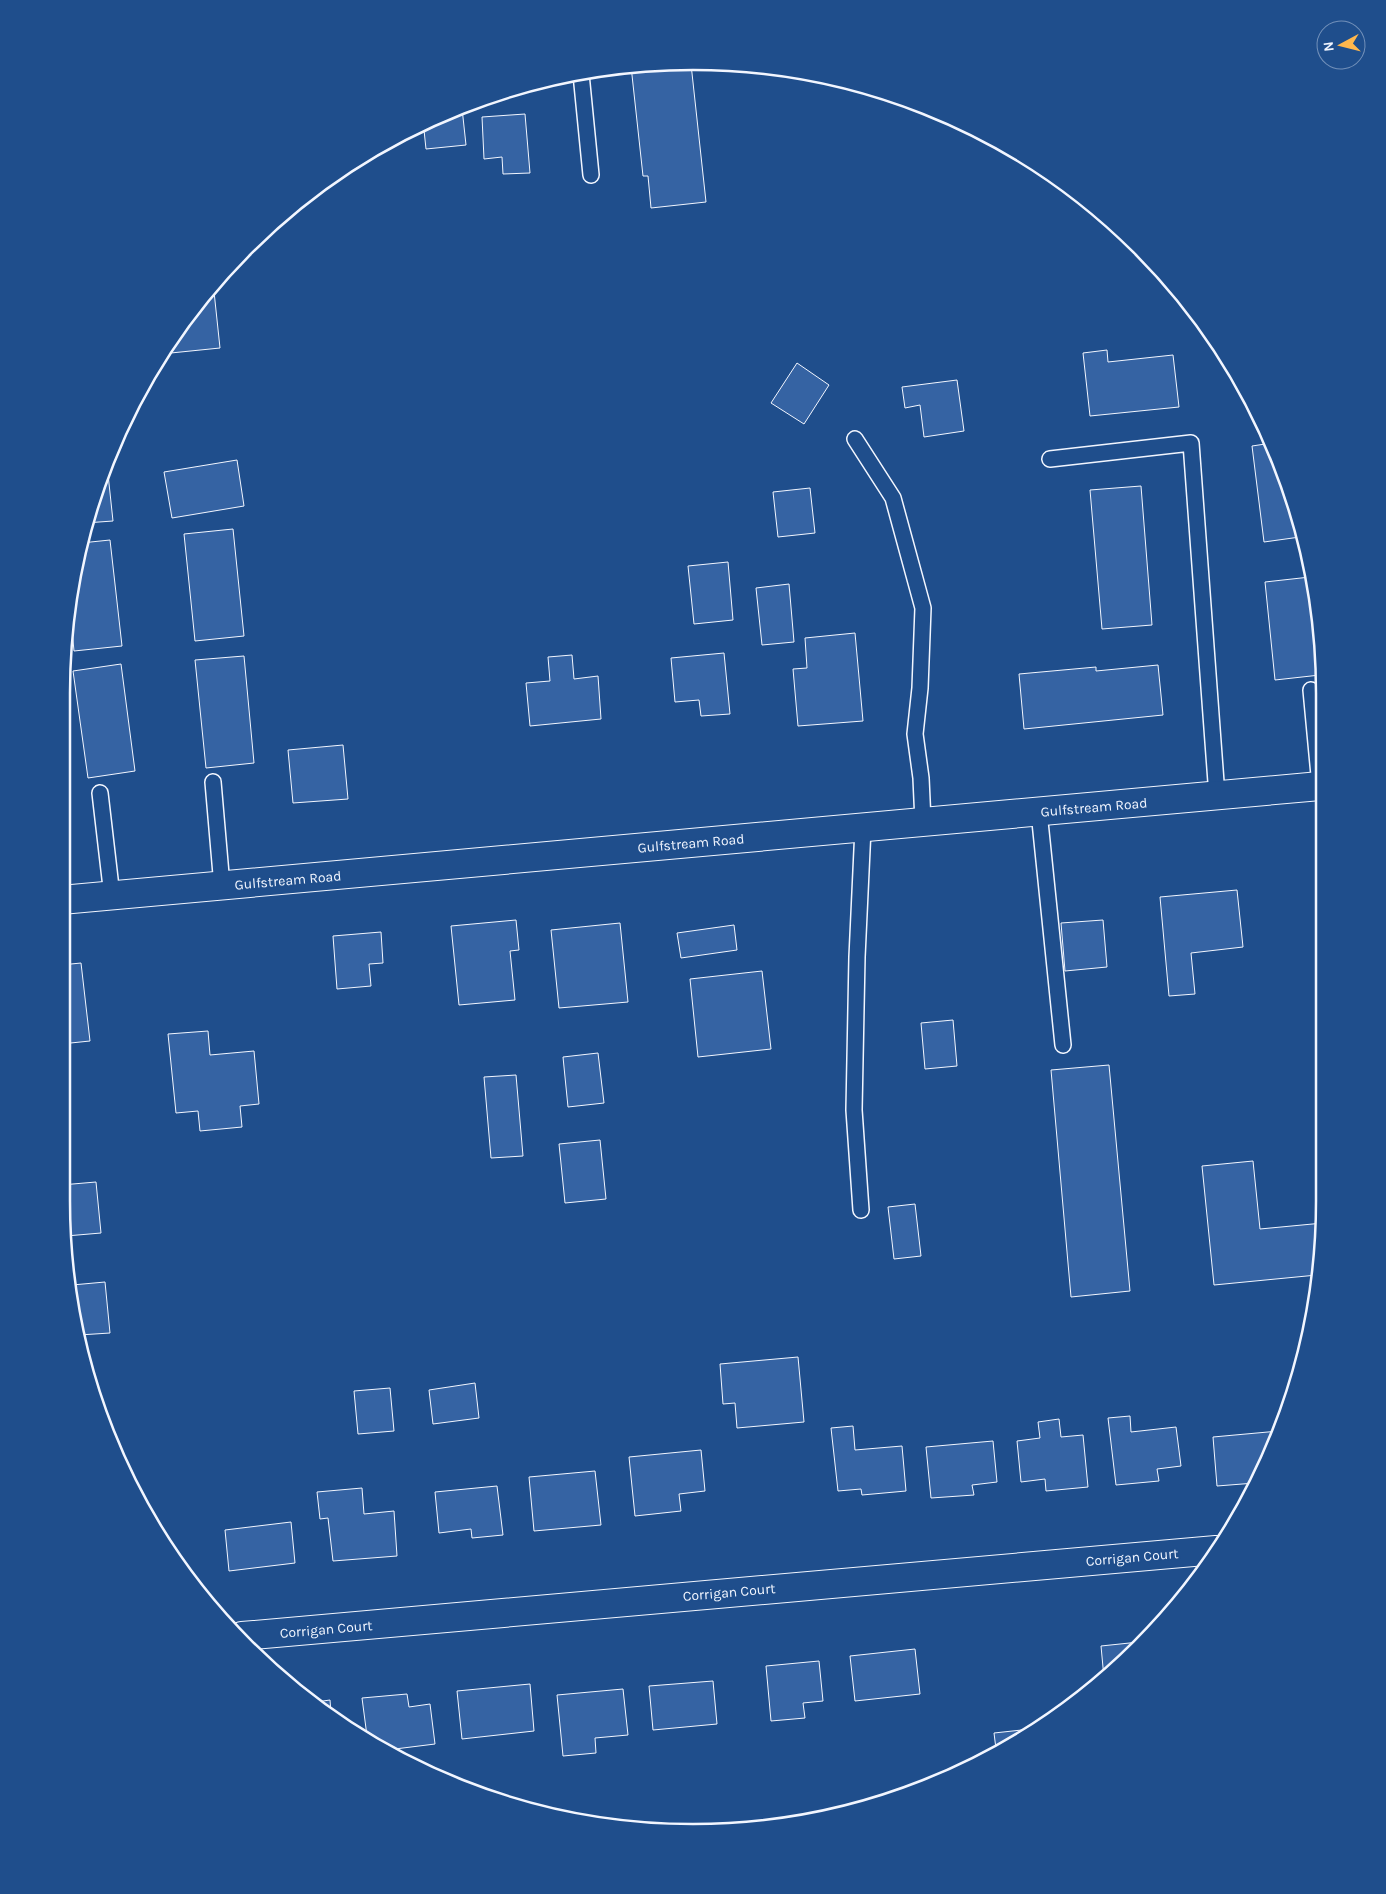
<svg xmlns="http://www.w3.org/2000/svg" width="1386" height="1894" font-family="Karla,sans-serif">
<rect width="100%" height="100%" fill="#1f4e8c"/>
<!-- building -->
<path fill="#3563a3" stroke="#f2f6ff" d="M651,63L691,64L706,202L651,208L648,176H643L631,66Z
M462,108L466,145L426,149L424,130L405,132L413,127Z
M525,114L530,173L503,174L502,157L484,159L482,117Z
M213,282L220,348L161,354L168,342Z
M1107,350L1108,362L1173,355L1179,407L1090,416L1083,353Z
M797,363L829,385L804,424L771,403Z
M957,380L964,431L924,437L920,405L905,408L902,387Z
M1272,443L1277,451L1300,537L1264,542L1252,446Z
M237,460L244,506L172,518L164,472Z
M101,474H108L113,521L85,523Z
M1141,486L1152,625L1102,629L1090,490Z
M810,488L815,533L778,537L773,492Z
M233,529L244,636L195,641L184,534Z
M110,540L122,646L74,651L71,620L81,543Z
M728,562L733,620L694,624L688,566Z
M1310,577L1319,612L1320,675L1275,680L1265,582Z
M789,584L794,642L762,645L756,588Z
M855,633L863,721L798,726L793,669L807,668L805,638Z
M724,653L730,714L701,716L699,700L675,702L671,658Z
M572,655L574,679L598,676L601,719L530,726L526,683L550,681L548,657Z
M244,656L254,763L206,768L195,660Z
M121,664L135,771L88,778L73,671Z
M1158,665L1163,715L1024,729L1019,674L1096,667V671Z
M343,745L348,799L293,803L288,750Z
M1237,890L1243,947L1191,953L1195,994L1169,996L1160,897Z
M516,920L519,950L510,951L515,1000L459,1005L451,926Z
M1103,920L1107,967L1065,971L1061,923Z
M620,923L628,1002L559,1008L551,930Z
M734,925L737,950L681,958L677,933Z
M381,932L383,963L369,964L371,986L337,989L333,936Z
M81,963L90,1041L61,1044V965Z
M762,971L771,1049L698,1057L690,979Z
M953,1020L957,1066L925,1069L921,1023Z
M208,1031L210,1055L254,1051L259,1104L240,1106L242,1127L200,1131L198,1111L176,1113L168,1034Z
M598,1053L604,1103L568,1107L563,1057Z
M1109,1065L1130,1291L1071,1297L1051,1070Z
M516,1075L523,1156L491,1158L484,1077Z
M61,1105H63L67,1135L61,1136Z
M600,1140L606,1199L565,1203L559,1144Z
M1253,1161L1260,1229L1323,1223V1243L1317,1275L1214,1285L1202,1166Z
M96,1182L101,1233L66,1236L61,1201V1185Z
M915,1204L921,1256L894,1259L888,1207Z
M105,1282L110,1333L79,1335L72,1285Z
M798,1357L804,1422L737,1428L735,1403L723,1404L720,1364Z
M475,1383L479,1418L433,1424L429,1390Z
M390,1388L394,1431L358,1434L354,1391Z
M1130,1416L1131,1432L1176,1427L1181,1466L1157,1469L1159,1481L1116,1485L1108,1418Z
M1059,1419L1061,1437L1083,1435L1088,1487L1046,1491L1045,1479L1021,1482L1017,1441L1040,1438L1038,1422Z
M853,1426L855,1450L902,1446L906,1491L862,1495L861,1489L838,1491L831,1428Z
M1279,1431L1255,1483L1217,1486L1213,1437Z
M993,1441L997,1482L972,1485L974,1495L931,1498L926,1447Z
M701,1450L705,1491L679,1494L681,1511L635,1516L629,1457Z
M595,1471L601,1525L534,1531L529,1477Z
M497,1486L503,1535L472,1538L471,1529L439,1533L435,1492Z
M362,1488L364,1514L394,1511L397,1556L333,1561L328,1518L320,1519L317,1492Z
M291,1522L295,1563L229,1571L225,1530Z
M1139,1642V1645L1104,1678L1101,1646Z
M915,1649L920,1694L855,1701L850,1656Z
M819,1661L823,1701L803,1703L805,1718L771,1721L766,1666Z
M713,1681L717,1724L653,1730L649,1686Z
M530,1684L534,1731L462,1739L457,1691Z
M623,1689L628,1735L595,1738L596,1753L563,1756L557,1695Z
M407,1694L409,1707L430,1704L435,1744L387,1750L367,1736L362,1698Z
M330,1700L331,1713L316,1702Z
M1031,1729L996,1749L994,1733Z"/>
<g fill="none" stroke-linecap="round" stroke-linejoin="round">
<!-- lane casing -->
<g stroke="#f2f6ff" stroke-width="18">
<path id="lane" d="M581,74L591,175
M855,439L893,498L923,608L920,688L915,734L921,778L923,822
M1050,459L1191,443L1217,796
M1311,690L1320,786
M213,782L222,886
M100,793L112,896
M1039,812L1063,1045
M861,1210L854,1110L857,957L863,828"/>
</g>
<!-- street casing -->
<g stroke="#f2f6ff" stroke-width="30">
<path id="street" d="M61,900L1320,786
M242,1636L1216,1550"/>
</g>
<!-- lane -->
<use href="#lane" stroke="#1f4e8c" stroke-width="15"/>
<!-- street -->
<use href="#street" stroke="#1f4e8c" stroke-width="28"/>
</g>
<g text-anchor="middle" stroke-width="4" stroke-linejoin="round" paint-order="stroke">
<!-- street labels -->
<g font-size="14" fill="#f2f6ff" stroke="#1f4e8c">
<text transform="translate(1094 807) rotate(-5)" y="5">Gulfstream Road</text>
<text transform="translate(691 843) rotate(-5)" y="5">Gulfstream Road</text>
<text transform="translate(288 880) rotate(-5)" y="5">Gulfstream Road</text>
<text transform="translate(1132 1557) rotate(-5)" y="5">Corrigan Court</text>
<text transform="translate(729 1592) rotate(-5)" y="5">Corrigan Court</text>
<text transform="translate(326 1629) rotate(-5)" y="5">Corrigan Court</text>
</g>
</g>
<!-- crop -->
<path d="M0 0H1386V1894H0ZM693 70H693A623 623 0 0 1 1316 693V1201A623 623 0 0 1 693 1824H693A623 623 0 0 1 70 1201V693A623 623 0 0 1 693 70Z" fill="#1f4e8c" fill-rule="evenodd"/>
<path fill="none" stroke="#f2f6ff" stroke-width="2.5" d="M693 70H693A623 623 0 0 1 1316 693V1201A623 623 0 0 1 693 1824H693A623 623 0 0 1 70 1201V693A623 623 0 0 1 693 70Z"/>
<!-- north arrow -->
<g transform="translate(1341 45) rotate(263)"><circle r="24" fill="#1f4e8c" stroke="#7391ba"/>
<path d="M0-4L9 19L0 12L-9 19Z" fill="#ffb74d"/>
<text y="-8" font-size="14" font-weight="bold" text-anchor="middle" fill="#f2f6ff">N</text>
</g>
</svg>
